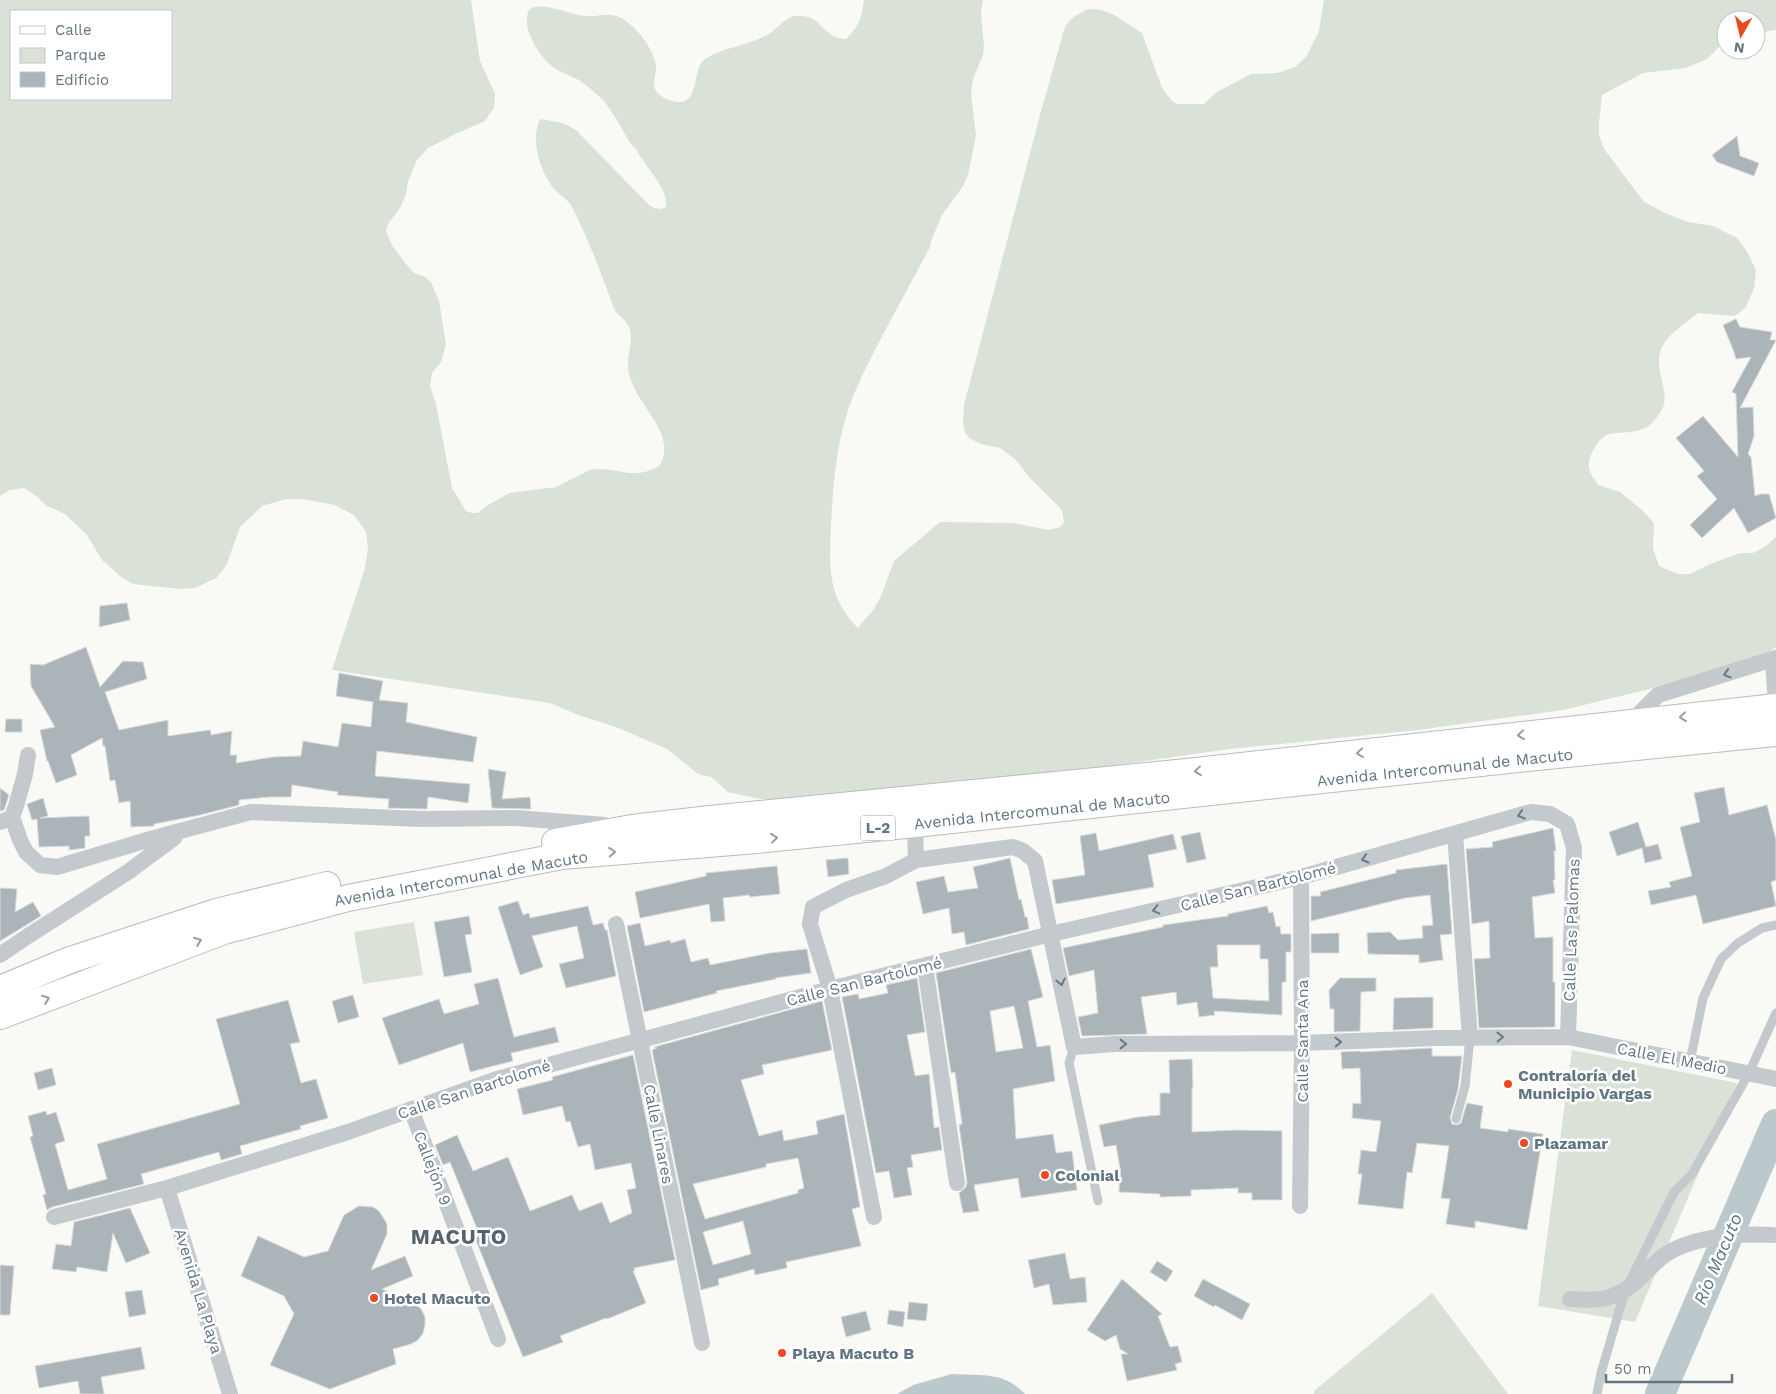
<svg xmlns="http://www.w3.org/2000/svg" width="1776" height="1394" font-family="'Work Sans',sans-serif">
<rect width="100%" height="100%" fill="#f9f9f6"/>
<!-- green -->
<path fill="#dae1d7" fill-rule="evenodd" d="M0,0H471L480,61L495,94L494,108L485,121L455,134L428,148L417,160L408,181L406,194L400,208L388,224L386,230L388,236L393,247L406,264L414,273L425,277L431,282L439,301L446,344L441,362L432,373L430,386L436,404L452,488L466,511L472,513H478L488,505L510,493L556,487L590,470C615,465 633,483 660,465C676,436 643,410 633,385C631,380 628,373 628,367C627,355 633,341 630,329C628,322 620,316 615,311C602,276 589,240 572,207C568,199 559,195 553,188C540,169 530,141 540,119L563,123L576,130L649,205L654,208L661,209L666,207C669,188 644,166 636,149L631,144C622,130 613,111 602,99C595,93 587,85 579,80C573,77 567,75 561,72C547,65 536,50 530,35C527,27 525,19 529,10C540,0 569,14 584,16C597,18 609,11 621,18C636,26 654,49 656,66C657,72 653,79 654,85C655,96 670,102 680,102C700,101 692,68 705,59C724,47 746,46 765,36C781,29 785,11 808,17C821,20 826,39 846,39C860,26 861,18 864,0H983L981,14L984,46L983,55L973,79L971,94L976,136L968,175L963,186L942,215L931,241L930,247C913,279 895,312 878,344C866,368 853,392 846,417C835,453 833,489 831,526C829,566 827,597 858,628L874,609L881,596L894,561L940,522L1013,523L1049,530L1060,527L1064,522L1062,510L1030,478L1016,460L1000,448L981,444L969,438L965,432L963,424L964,405L1040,115L1065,27L1069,21L1075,16L1088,9L1101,10L1114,15L1142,33L1162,88L1172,101L1177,104H1204L1217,92L1251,74L1277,73L1295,67L1306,57L1319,31L1324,0H1776V30L1756,33V20H1726V40L1707,59L1686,68L1643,73L1602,95L1599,122V135L1604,149L1644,202L1667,214L1688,222L1713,226L1737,238L1746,250L1756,270L1754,288L1746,307L1735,316L1698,313C1686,323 1669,333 1662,347C1652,366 1670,391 1663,407C1661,413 1656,418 1652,423C1640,435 1623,431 1609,434C1598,437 1587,458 1589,468C1590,474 1595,480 1598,485L1620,492L1642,510L1654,523L1653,548L1659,566L1678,574H1690L1710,564L1740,553H1753L1766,546L1776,537V647L1769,652L1699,677L1563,710L1418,730L1230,749L869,800L790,803L755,798L728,792L711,777L698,774L667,749L616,727L581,716L550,703L332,670L365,568L368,548L366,532L363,527L354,515L335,505L302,499H286L262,506L240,527L226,566L216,578L195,588L180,589L133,584L121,577L102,560L87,535L65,514L47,506L35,495L24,488L10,490L0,496ZM11,11H171V99H11Z
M414,922L423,975L363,984L354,932Z
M1572,1050L1737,1083L1635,1322L1538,1306Z
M1432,1293L1508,1394H1314V1391Z"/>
<!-- water -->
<path fill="#bcc9cc" d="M952,1374C980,1376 1004,1371 1025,1394H897L913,1385Z"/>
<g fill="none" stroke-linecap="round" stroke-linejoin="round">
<!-- river -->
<path stroke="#bcc9cc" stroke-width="30" d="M1660,1394L1776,1124"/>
</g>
<!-- building -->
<path fill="#aab4b9" stroke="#dadad8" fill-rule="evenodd" d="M1737,136L1740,156L1759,163L1754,176L1717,162L1712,155Z
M1736,319L1740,327L1772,332L1770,340H1776L1740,408L1753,407L1754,436L1748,454L1751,457L1755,496L1760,494H1769L1776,518L1748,533L1734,508L1702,538L1690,525L1717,499L1697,476L1704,471L1676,438L1703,416L1738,457L1736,394L1732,392L1751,357L1736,359L1734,352L1723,325Z
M127,603L130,620L99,627L100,606Z
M86,647L100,687L123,661L143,662L147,679L105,692L119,730L168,720V736L210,730L211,735L232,731L230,755H237L236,763L273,757L301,756L303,741L338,747L342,723L371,727L373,702L336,696L339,673L383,681L379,700L408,703L406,722L477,737L473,762L377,751L375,776L470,784L468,803L428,797L427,809L388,808L389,799L337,795L338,792L292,785L291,797H269L239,800V805L200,815L154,824V826L131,827L130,801L119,803L115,780L110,781L105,746H103L102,738L71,755L77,775L56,783L48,761H47L40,730L55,727L31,686L30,664L43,665Z
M6,719H22V732H5Z
M488,769L506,772L502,799L530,797L531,809L492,808Z
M1724,787L1729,815L1767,805L1776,840V880L1771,882L1776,906L1703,924L1696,895L1651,905L1648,891L1671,887L1669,882L1692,876L1680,827L1700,822L1694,793Z
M0,788L9,795L4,810L0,811Z
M43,798L48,816L40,818L89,816L90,836H85V848L69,850V846L39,847L37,819L32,820L27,804Z
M1638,822L1646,847L1658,844L1662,859L1645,863L1642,848L1617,856L1609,832Z
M1553,828L1556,851H1554L1555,880H1553L1555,893L1532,897L1535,938L1553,937V982H1555V1027L1479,1028L1474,959L1490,958L1489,921L1472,924L1466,849L1493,847L1492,842Z
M1200,832L1206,859L1187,863L1181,836Z
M1096,833L1099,851L1173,834L1177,849L1148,855L1154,887L1056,904L1052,880L1085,875L1080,836Z
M848,858L849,874L828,877L826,860Z
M1010,858L1019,900L1021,899L1025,917H1027L1029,929L966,945L964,932L952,934L949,908L923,914L916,882L944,876L948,892L978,888L973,867Z
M1447,864L1452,934L1440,935L1443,960L1419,963V955L1368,954L1367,933L1390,932L1398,940L1423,938L1422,926L1433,925L1430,895L1405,898L1311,921V896H1321L1320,892L1396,873V870Z
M777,866L780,894L750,897L749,895L723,898L725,921L711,922L709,904L640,918L635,892L706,876V873Z
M0,888L17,889L15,912L33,902L41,916L0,941Z
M518,901L523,915L529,913L530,918L588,906L593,925L603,923L605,930H607L616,976L566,988L559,964L584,958L577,926L532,936L543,967L520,975L498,907Z
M1267,906L1269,913L1273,912L1276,927L1280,926L1281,934H1291V952H1286V982H1282V1015L1214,1011L1215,1015L1199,1017L1197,1002L1177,1005L1176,992L1141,997L1147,1034L1082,1036L1078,1017L1098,1013L1094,970L1069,976L1063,948L1163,927V925L1228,916V914ZM1217,945H1260V959H1268L1269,1001L1213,998L1210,967H1218Z
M469,916L472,934L465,935L472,972L444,977L434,922Z
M640,923L645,946L670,940L671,943L685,939L691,962L708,958L710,965L770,953L807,949L811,973L775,978L776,979L716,991L717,993L644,1012L627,926Z
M1339,933V953H1311V934Z
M1031,949L1043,997L1028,1001L1037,1047L1050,1045L1055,1081L1013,1089L1016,1139L1053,1134L1056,1153L1072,1151L1077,1190L1021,1198L1018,1178L974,1185L979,1211L963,1213L959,1193L966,1187L967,1182L959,1125L962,1124L955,1072L951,1073L936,973ZM1014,1006L1023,1048L996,1052L990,1011Z
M498,978L514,1037L555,1027L559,1042L511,1053L513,1061L470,1072L463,1043L399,1065L382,1018L439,999L444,1014L479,1004L474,984Z
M917,978L925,1032L907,1035L915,1076L929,1074L934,1128L939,1127L942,1150L911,1155L913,1167L907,1168L912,1195L894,1198L889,1171L876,1173L842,997L858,994L859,999L888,993L886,985Z
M1340,978H1376V991L1361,992L1360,1031L1334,1032V1009H1330L1329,990Z
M353,995L359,1017L338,1023L332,1001Z
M1433,997V1028L1393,1030L1394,998Z
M288,1000L300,1042L290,1044L301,1083L316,1079L328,1118L300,1126L301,1129L240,1146L242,1154L221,1160L219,1152L141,1174L144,1184L52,1207L47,1210L43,1195L46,1194L30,1137L33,1136L28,1116L46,1111L47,1115L56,1112L65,1141L55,1144L68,1190L107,1179L97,1144L240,1104L216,1019Z
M822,1001L832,1050L762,1065L764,1074L741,1080L759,1136L782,1130L784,1141L818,1134L816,1121L844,1114L860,1207L852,1209L861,1246L786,1262L787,1268L755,1275L754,1269L718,1279L719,1285L701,1290L652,1050L657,1048L654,1047ZM798,1158L804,1188L798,1190V1193L705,1219L693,1184L766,1167V1164ZM743,1221L751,1254L713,1265L703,1232Z
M1432,1048V1056H1462L1458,1089L1450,1118L1452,1124L1457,1125L1461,1123L1467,1103L1483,1106L1480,1128L1508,1132V1129L1543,1134L1527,1230L1475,1221V1228L1446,1224L1450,1199L1441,1198L1449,1146L1417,1143L1412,1173L1407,1172L1403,1209L1358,1204L1362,1174H1358L1361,1150L1376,1152L1381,1121L1352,1118L1353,1103L1361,1104L1360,1068L1342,1069L1341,1052L1360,1051V1052Z
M633,1055L675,1260L634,1268L635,1270L633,1271L646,1303L607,1319L606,1318L560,1336L563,1342L523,1357L475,1238L480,1236L450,1162L443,1165L435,1145L457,1135L473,1171L508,1157L530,1211L572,1195L579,1211L602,1202L610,1223L632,1213L627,1190L636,1188L631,1163L595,1170L590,1144L578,1147L570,1121L566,1122L562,1106L523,1115L517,1089L553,1080L552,1077Z
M1192,1059L1193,1088H1192V1132L1238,1130L1282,1131V1200H1252V1193H1238V1188L1191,1190V1196L1160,1197V1194L1119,1192L1120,1168L1116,1145L1104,1147L1099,1125L1138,1117L1160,1115V1093H1170L1169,1060Z
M52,1068L56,1085L38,1090L34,1073Z
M359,1206L373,1207L379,1211L387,1224V1234L371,1270L405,1256L413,1276L382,1289L415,1303L421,1309L425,1317V1325L423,1333L418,1340L411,1344L393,1349L396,1364L330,1389L270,1365L294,1314L284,1296L241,1276L258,1236L304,1257L328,1251L344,1215Z
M130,1208L150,1253L126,1263L113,1233L107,1272L77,1267L76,1272L52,1269L56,1244L71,1246L74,1222Z
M1065,1253L1070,1279L1085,1277L1087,1302L1053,1305L1049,1284L1034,1288L1028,1260Z
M1157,1261L1173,1271L1166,1282L1150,1272Z
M0,1265L14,1266L10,1315H0Z
M1122,1279L1162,1314L1158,1316L1170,1347L1178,1346L1182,1362L1175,1364L1177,1370L1127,1381L1121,1354H1128L1120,1349L1116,1335L1105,1341L1087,1330Z
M1203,1279L1250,1304L1242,1320L1215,1305L1214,1307L1194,1296Z
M142,1290L146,1314L129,1317L125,1292Z
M909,1302L928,1304L926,1321L907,1319Z
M889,1310L905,1312L903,1327L887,1324Z
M866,1311L871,1330L846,1337L841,1317Z
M141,1347L145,1369L101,1377L104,1394H80L78,1381L39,1388L35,1366Z"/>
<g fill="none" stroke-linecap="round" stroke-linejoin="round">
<!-- primary casing -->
<g stroke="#b7bcc0" stroke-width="28">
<path id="primary" d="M555,842L632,828L710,819L1187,772L1776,707
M0,989L70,960L216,912L327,885
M0,1016L224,931L348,898L562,856L756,840L915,824L1527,758L1776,733"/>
</g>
<!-- lane -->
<path stroke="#c3c9cc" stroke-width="9" d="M1074,1047L1069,1063L1098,1201
M1690,1062L1703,998L1721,959L1738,943L1762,928L1776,925
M1456,1119L1465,1086L1470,1038
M1597,1394L1601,1373L1625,1291L1674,1192L1692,1174L1749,1073L1776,1013"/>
<!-- street -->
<path stroke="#c3c9cc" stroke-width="16" d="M1773,660L1776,704
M1636,722L1640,713L1658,695L1776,658
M12,817L20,840L26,852L40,865L57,867L154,838L251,812L421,819L516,818L605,825
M0,822L9,819L12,817L16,806L25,774L28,755
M915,824L916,860
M1455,834L1470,1038
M616,924L702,1343
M0,955L28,936L128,872L175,837
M925,966L957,1183
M411,1109L498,1339
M167,1188L230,1394
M1300,1206L1302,1043L1301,877
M54,1217L167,1188L345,1133L497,1079L830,989L1051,934L1301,877L1531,812L1550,814L1567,824L1574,848L1568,1037
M874,1217L830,989L810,924L813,907L846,890L886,876L916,860L1013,847L1023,851L1035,861L1074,1047L1115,1044L1302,1043L1436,1038L1568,1037L1776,1079"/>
<!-- primary -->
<use href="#primary" stroke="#fff" stroke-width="26"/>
<!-- street-bridge -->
<path stroke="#c3c9cc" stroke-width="16" d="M1570,1299C1595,1301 1614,1301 1634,1283C1644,1275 1652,1265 1662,1257C1690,1236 1739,1233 1773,1235"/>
</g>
<!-- one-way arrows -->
<defs><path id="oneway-chevron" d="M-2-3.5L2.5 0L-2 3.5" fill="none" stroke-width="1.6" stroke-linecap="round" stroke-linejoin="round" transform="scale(1.25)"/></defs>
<g stroke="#677a86">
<use href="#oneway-chevron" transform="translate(1727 674) rotate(163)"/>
<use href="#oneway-chevron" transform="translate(1521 815) rotate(164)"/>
<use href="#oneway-chevron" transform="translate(1365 859) rotate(164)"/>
<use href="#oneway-chevron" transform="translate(1156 910) rotate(167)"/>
<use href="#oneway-chevron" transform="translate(1061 982) rotate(78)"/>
<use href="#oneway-chevron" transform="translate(1500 1037) rotate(-1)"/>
<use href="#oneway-chevron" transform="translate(1338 1042) rotate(-2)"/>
<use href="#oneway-chevron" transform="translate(1123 1044)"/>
</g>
<g stroke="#919fa8">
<use href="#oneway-chevron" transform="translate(1683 717) rotate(174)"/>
<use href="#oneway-chevron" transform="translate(1521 735) rotate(174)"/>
<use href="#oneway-chevron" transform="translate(1360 753) rotate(174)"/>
<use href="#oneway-chevron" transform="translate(1198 771) rotate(174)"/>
<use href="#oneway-chevron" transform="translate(774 838) rotate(-6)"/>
<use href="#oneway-chevron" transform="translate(612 852) rotate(-5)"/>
<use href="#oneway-chevron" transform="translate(198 941) rotate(-21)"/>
<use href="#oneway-chevron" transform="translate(46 999) rotate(-21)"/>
</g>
<!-- markers -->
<g fill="#ec4923" stroke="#fff" stroke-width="2">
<circle cx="1508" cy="1084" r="5"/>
<circle cx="1524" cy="1143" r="5"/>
<circle cx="1045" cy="1175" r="5"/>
<circle cx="374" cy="1298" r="5"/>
<circle cx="782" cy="1353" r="5"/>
</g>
<g text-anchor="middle" stroke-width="5" stroke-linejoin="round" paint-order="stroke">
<!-- shield labels -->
<rect fill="#fff" stroke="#919fa8" stroke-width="1" x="860.5" y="815.5" width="35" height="25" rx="4"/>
<g font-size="15" font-weight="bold" fill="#627682">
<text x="878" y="833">L-2</text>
</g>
<!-- street labels -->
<g font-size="16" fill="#627682" stroke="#fff">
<text transform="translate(1445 767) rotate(-6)" y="6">Avenida Intercomunal de Macuto</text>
<text transform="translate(1042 810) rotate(-6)" y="6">Avenida Intercomunal de Macuto</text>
<text transform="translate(461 878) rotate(-10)" y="6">Avenida Intercomunal de Macuto</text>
<text transform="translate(1258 886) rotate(-14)" y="6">Calle San Bartolomé</text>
<text transform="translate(1571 930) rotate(-88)" y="6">Calle Las Palomas</text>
<text transform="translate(864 981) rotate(-14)" y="6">Calle San Bartolomé</text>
<text transform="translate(1302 1041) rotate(-90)" y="6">Calle Santa Ana</text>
<text transform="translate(1672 1058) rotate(11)" y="6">Calle El Medio</text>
<text transform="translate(474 1089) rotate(-18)" y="6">Calle San Bartolomé</text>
<text transform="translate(659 1134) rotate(79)" y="6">Calle Linares</text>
<text transform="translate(433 1168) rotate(69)" y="6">Callejón 9</text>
<text transform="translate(199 1291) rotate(73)" y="6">Avenida La Playa</text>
</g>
<!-- poi labels -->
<g font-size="16" font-weight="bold" fill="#627682" stroke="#fff" text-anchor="start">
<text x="1518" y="1081">Contraloría del<tspan x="1518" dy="18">Municipio Vargas</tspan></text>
<text x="1534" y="1149">Plazamar</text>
<text x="1055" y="1181">Colonial</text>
<text x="384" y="1304">Hotel Macuto</text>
<text x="792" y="1359">Playa Macuto B</text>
</g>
<!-- water labels -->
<g font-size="18" font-style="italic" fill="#5d767c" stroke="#fff">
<text transform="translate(1718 1259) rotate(-67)" y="6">Río Macuto</text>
</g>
<!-- district labels -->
<g font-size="21" font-weight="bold" letter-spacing="1" fill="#54636d" stroke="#fff">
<text x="459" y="1244">MACUTO</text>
</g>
</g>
<!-- legend -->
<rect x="10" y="10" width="162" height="90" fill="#ffffff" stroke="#c0c8cd"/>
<rect x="20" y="26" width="25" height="8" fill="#ffffff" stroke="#c0c8cd"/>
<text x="55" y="35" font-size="15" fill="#627682">Calle</text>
<rect x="20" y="48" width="25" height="15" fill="#dae1d7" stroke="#c0c8cd"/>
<text x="55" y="60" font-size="15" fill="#627682">Parque</text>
<rect x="20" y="72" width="25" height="15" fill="#aab4b9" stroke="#c0c8cd"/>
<text x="55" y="85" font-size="15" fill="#627682">Edificio</text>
<!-- north arrow -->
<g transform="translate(1741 35) rotate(188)"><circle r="24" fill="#ffffff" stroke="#c0c8cd"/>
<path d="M0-4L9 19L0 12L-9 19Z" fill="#ec4923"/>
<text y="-8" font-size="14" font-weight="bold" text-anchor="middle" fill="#627682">N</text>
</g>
<!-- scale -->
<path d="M1606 1374v8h126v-8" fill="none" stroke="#627682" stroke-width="2.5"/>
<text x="1614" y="1374" font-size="15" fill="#627682" stroke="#ffffff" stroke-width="4" paint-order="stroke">50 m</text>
</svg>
